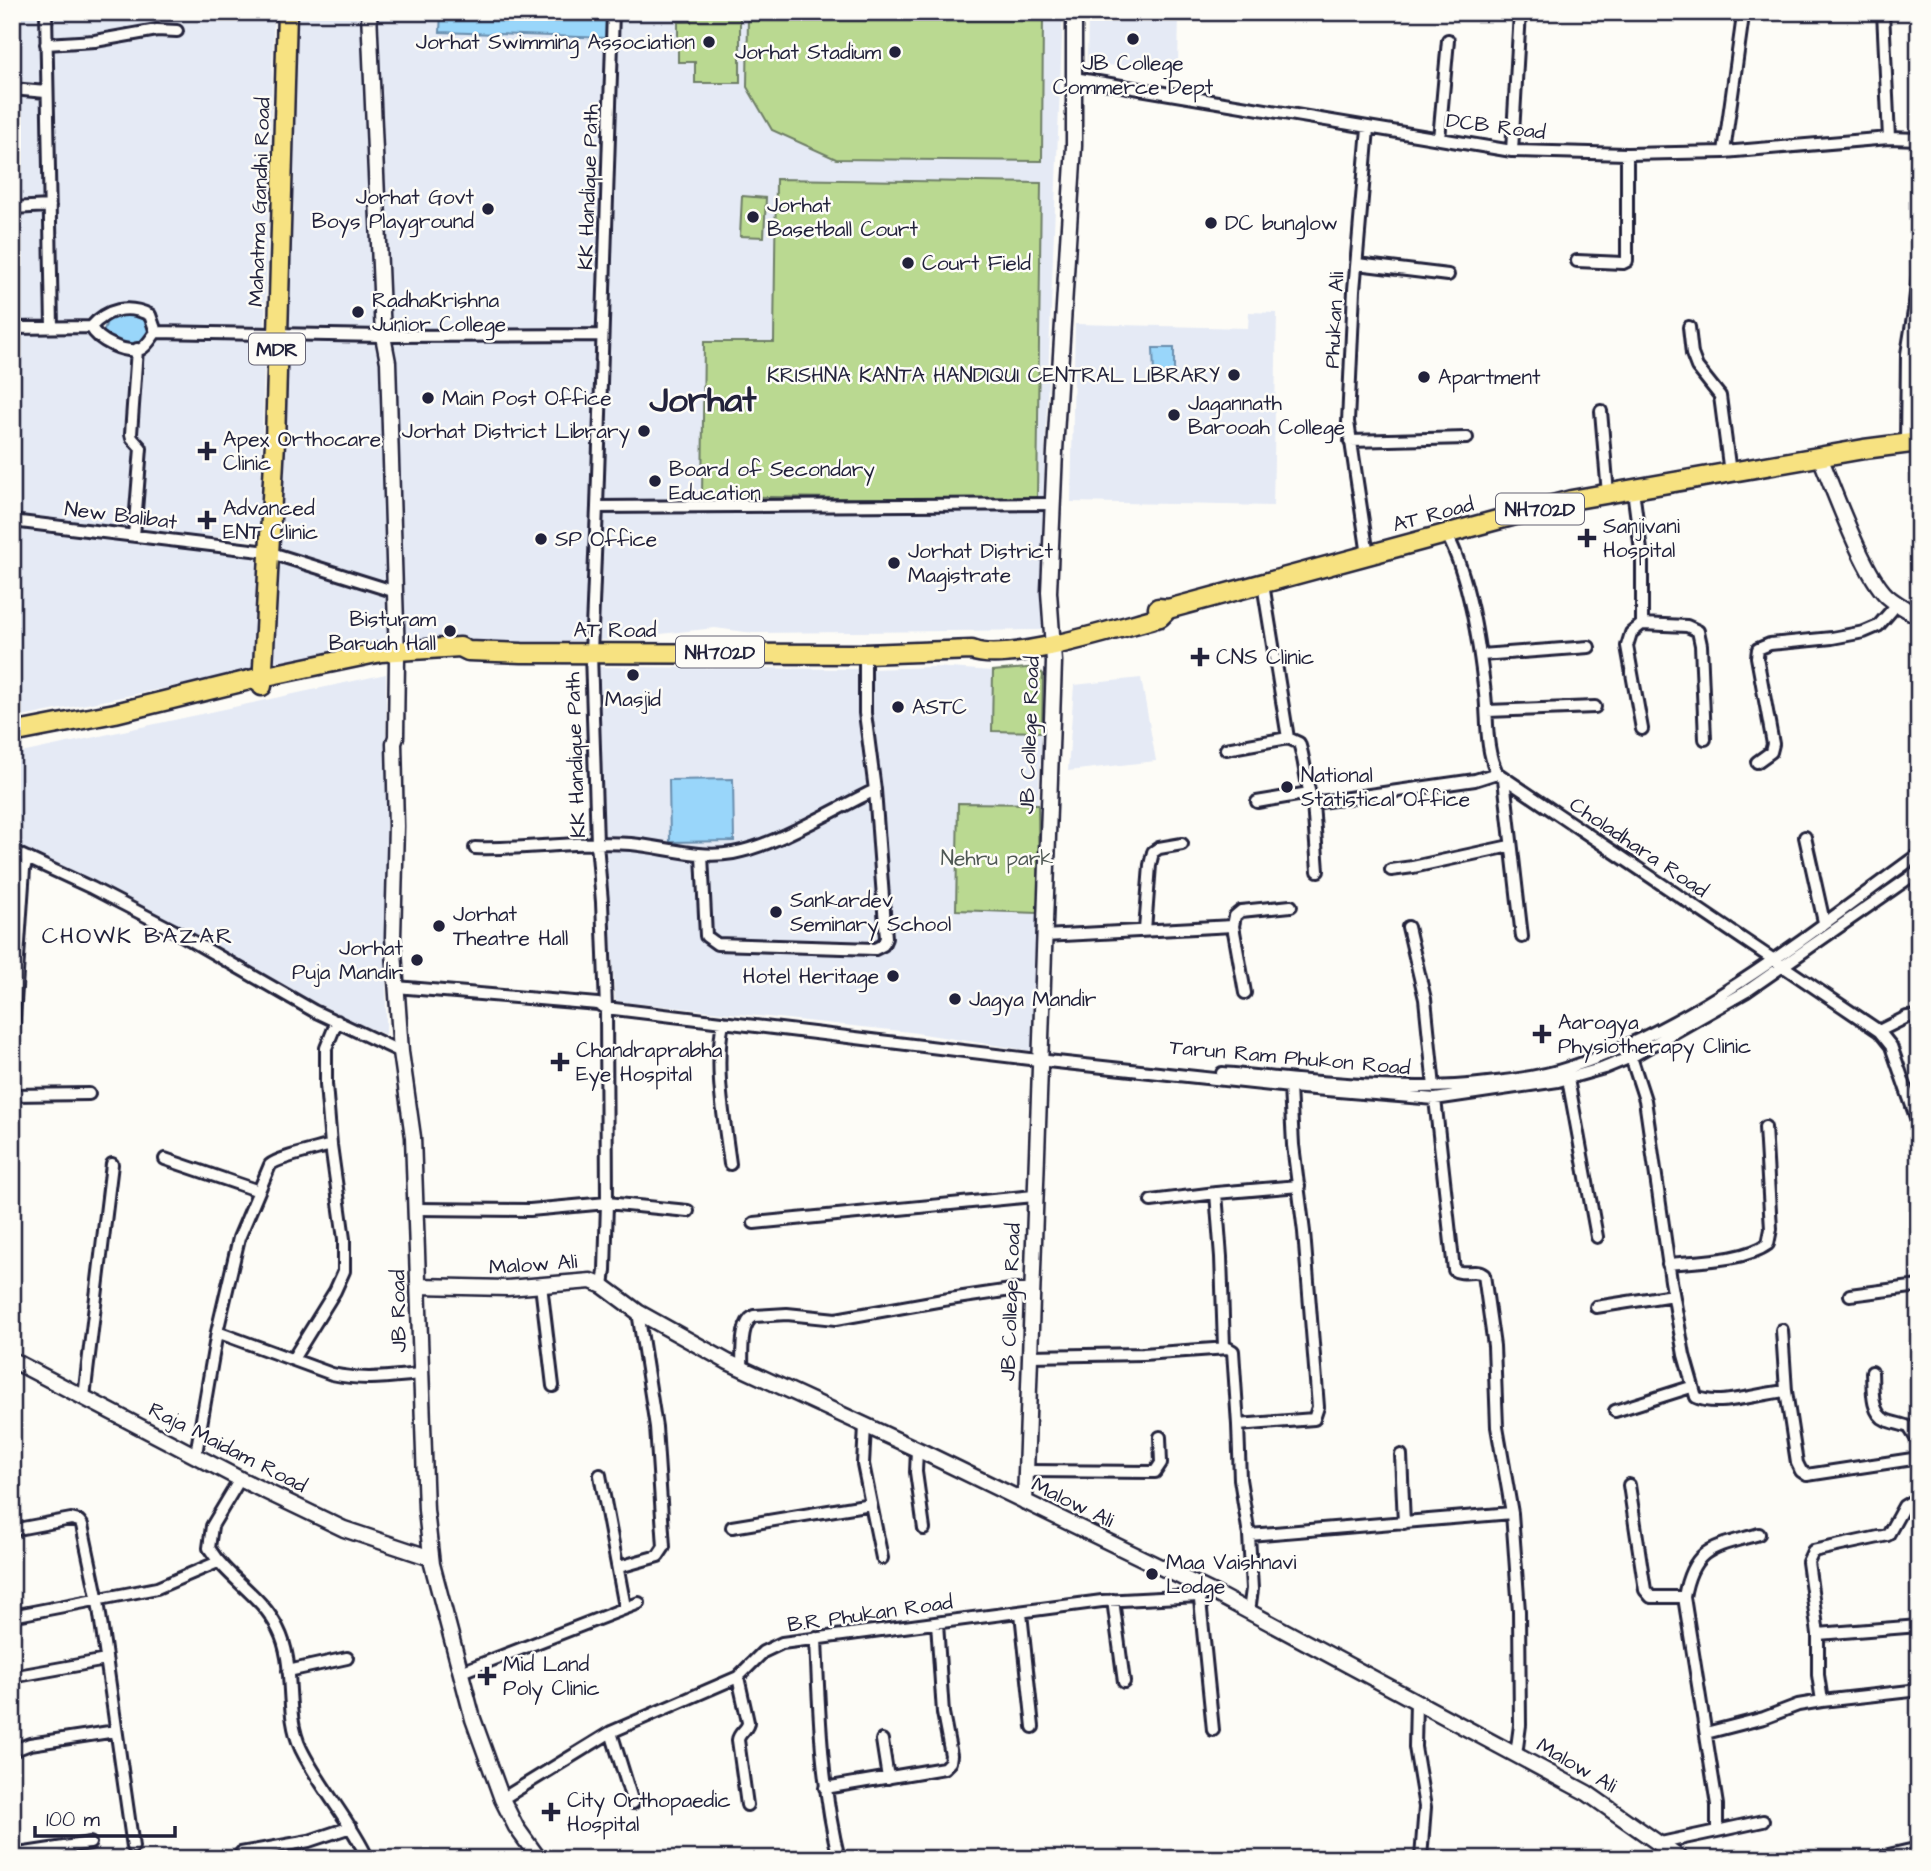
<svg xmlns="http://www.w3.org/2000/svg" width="1931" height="1871" font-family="'Architects Daughter',sans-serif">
<rect width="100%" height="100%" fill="#fdfcf7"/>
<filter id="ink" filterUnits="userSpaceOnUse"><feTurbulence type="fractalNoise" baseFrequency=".0143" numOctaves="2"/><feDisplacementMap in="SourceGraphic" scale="14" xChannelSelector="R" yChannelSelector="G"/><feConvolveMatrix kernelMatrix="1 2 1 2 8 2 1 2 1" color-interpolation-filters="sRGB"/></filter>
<g filter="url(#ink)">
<!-- built -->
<path fill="#e5eaf5" d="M12,12H274L265,326H161L155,311L135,306H108L85,320L12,321Z
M298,12H1063L1043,500L1042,630L753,633L715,628L606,640L383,649L273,670L268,655L281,421Z
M1088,12H1179L1178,67L1087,65Z
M1249,312L1277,313L1273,506L1071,502L1075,324L1248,328Z
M12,335H96L101,347L114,353L140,357L149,354L159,337L265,339L259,539L171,535L12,517Z
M12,529L259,555L255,670L12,719Z
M599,667L869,669L935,667L993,671L1037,667L1043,674L1042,728L1038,804L1039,913L1032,1051L910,1032L615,1001L604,817Z
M386,674V1035L348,1019L307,998L160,915L12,845V755Z
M1141,678L1156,761L1068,771L1074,685Z"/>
<!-- green -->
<path fill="#bad991" stroke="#6e7e66" stroke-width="2" d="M691,12H740V83H695V62H678V22H691Z
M750,12H1043L1042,161L836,159L772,130L747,87L748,17Z
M776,179L1041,183L1037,501L702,496L704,342H774Z
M742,196L766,198L764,237L740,236Z
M1037,667L1043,674L1042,732L992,731L993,671Z
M958,803L1038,804L1039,913L956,910Z"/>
<!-- water -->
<path fill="#99d6fa" stroke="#698eae" stroke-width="2" d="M441,12H610L609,38L440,32Z
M134,313L148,324L147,338L143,344L120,343L105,338L104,331L108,317Z
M1153,348H1174V374L1154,375Z
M733,779L734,841L670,842L669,780Z"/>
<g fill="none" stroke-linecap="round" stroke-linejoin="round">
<!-- minor casing -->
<g stroke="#22223b" stroke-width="16">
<path id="minor" d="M46,12L52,327
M1883,12L1889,138
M46,44L95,41L157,30L177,31
M1074,78L1512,151L1627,154L1724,152L1889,138L1919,139
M12,89L46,92
M1439,139L1448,40
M1512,151L1520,12
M1724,152L1742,23L1741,12
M12,208L50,206
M1577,261L1623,263L1627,261V154
M1357,264L1448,275
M91,327C98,341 125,354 141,349C147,346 152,337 156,332
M1689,327L1692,354L1697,367L1720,396L1730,473
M12,328L91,327C107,309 128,304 150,315L156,332L383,336L601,335
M1601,411L1608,494
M1350,441L1467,438
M1906,444L1907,354L1914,311L1919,267
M1633,490L1642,558V624L1631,633L1627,646L1642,729
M597,507L1053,504
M12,521L268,552L396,592
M1446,533C1470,578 1479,643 1485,694C1488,721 1485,748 1497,773L1879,1031L1891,1046L1919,1126
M134,536L141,448L132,438L131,434L137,349
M1368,555L1348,422L1354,290L1368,129
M1263,584L1288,738
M1642,624L1687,626L1698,631L1701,645L1705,739
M1481,655L1589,647
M1487,711L1595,707
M1226,749L1288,738L1299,743C1306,763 1305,784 1313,803L1318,871
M1757,762L1771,752L1773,744L1757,657L1758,649L1770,644L1832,638L1864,632L1878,626L1898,603
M1504,779L1522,937
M1257,802L1309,793
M1313,803L1475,780L1497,773
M1805,837L1824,922
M475,848C527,850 579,840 631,844C665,847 698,859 733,853C775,846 835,809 875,790L865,713V654
M12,851L92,888L173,930L314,1011L401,1052
M702,855L706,936L717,944L875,949L883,945L886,938L875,790
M1391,870L1413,867L1510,846
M1408,927L1425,999L1434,1087
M1145,930L1150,865L1153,852L1159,848L1182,844
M1044,936L1233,926
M396,987L598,1004L606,1008L1038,1060L1290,1087L1435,1099L1558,1081L1604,1068L1631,1057L1747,991L1919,871
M1245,993L1233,926L1235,916L1241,911L1291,906
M723,1022C714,1069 724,1117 730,1164
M1879,1031L1907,1017L1919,1016
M12,1047L24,869L28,858
M1631,1057L1645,1100L1671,1281L1684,1355L1696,1397C1718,1408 1760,1393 1786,1391L1797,1463L1801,1471L1807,1475L1919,1458
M1222,1073C1307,1080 1404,1094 1488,1083C1515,1080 1545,1076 1571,1067C1698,1026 1812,931 1919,854
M1568,1079L1597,1237
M12,1095L89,1094
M1435,1099L1454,1270C1463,1276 1476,1268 1484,1275L1494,1346L1497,1427L1512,1513L1519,1611L1520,1725L1516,1755
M165,1159L259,1191
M1151,1201L1216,1193
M416,1209L530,1210L607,1203L688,1211
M754,1223L1034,1196
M1668,1264C1696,1261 1745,1261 1768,1244L1771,1229L1765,1127
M541,1285L553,1386
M603,1286L605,1270L607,1203L606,1008L602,902L597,843L591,653L597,507L613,12
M1850,1295L1919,1286
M1596,1307L1673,1295
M1782,1330L1786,1391
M217,1332L332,1374C364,1381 388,1377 421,1374
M1224,1347L1221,1257L1216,1193L1299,1186
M1030,1356L1143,1354L1228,1348L1233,1351L1238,1425L1314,1419L1318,1407L1315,1368L1304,1232L1293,1145L1290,1087
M293,1359L335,1291L344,1271V1239L331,1145L326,1084V1048L337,1021
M742,1369C743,1354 739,1324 754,1316L787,1314L836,1319L943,1300L1011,1290H1032
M1872,1372C1873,1386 1870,1413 1886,1420C1893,1423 1901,1424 1909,1427L1919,1443
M84,1397L112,1164
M1615,1411L1691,1387
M1238,1425L1240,1479L1249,1535
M917,1450L916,1472L924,1529
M196,1454L217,1332L239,1238L270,1165C277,1158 318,1149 331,1145
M1401,1455L1404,1523
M1025,1471L1155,1472L1161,1463L1160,1437
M600,1475L625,1607
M240,1479L212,1526L209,1548C228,1579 262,1595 278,1629C297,1666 283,1711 301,1749C319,1786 350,1820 368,1859
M1629,1485L1645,1590L1651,1597H1684L1717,1805V1831L1661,1843
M1919,1497L1904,1506L1888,1535L1813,1551L1808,1562L1818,1634L1919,1626
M871,1504L882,1558
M732,1527L871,1504L863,1464L865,1426
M12,1530L71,1519L79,1521L82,1525L98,1601L133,1847
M619,1567L658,1556L664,1547L656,1427L638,1312
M1199,1590L1213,1730
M1684,1597C1693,1546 1715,1547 1759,1534
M1113,1600L1124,1682
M1249,1612L1252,1589L1249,1535L1512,1513
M1021,1613L1033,1727
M12,1616L157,1588L218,1562
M816,1638C819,1712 821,1786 839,1859
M288,1671L347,1658
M461,1672L639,1603
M12,1677L106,1660
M738,1677L748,1722C748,1730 739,1732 738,1740L747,1805
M1416,1701L1415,1747L1425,1807L1421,1858L1417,1859
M1822,1701L1919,1690
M611,1732L633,1803
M1706,1733L1764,1718L1798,1705L1822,1701L1818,1675V1634
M882,1740L888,1778
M12,1751L30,1744L116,1731
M825,1788L944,1768L950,1762L951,1755L943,1713L937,1623
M502,1799L611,1732L738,1677L763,1652L782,1643L1102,1601L1199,1596
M1717,1831L1763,1821
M241,1853L309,1841L351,1827
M12,1855L90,1843
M1871,1859L1919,1848"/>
</g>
<!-- tertiary casing -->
<g stroke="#22223b" stroke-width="19">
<path id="tertiary" d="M369,12L383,336L388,362L397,658L396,737L394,743L396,826L393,937L401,1052L413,1137L426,1510L432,1564L473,1719L502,1799L516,1827L539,1859
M1820,457C1833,488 1864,575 1887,596C1896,604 1908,610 1919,617
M419,1286L507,1288L591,1281L603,1286L638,1312L728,1362L923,1452L1216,1594L1587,1793L1681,1859
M12,1360L240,1479L344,1529L431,1558
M1025,1502L1054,662L1049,592L1055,451L1074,146V12"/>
</g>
<!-- primary casing -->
<g stroke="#22223b" stroke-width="23">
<path id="primary" d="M262,686L275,442L287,12"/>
</g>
<!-- trunk casing -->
<g stroke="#22223b" stroke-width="23">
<path id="trunk" d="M1158,608L1168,609L1571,500L1864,449L1919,442
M12,733L115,713L262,677L381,652L460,647L468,651L522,653L865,654L972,650C1005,665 1121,627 1160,617L1168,609"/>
</g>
<!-- minor -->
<use href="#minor" stroke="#fdfcf7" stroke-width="10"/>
<!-- tertiary -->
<use href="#tertiary" stroke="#fdfcf7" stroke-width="14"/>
<!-- primary -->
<use href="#primary" stroke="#f7e281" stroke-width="18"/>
<!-- trunk -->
<use href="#trunk" stroke="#f7e281" stroke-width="18"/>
</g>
</g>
<!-- markers -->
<g fill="#22223b" stroke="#fdfcf7" stroke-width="2.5">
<circle cx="1133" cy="39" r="7"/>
<circle cx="709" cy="42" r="7"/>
<circle cx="895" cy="52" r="7"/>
<circle cx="488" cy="209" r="7"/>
<circle cx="753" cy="217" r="7"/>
<circle cx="1211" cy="223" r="7"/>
<circle cx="908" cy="263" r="7"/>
<circle cx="358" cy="312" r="7"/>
<circle cx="1234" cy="375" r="7"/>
<circle cx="1424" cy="377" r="7"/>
<circle cx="428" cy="398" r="7"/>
<circle cx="1174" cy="415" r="7"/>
<circle cx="644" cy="431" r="7"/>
<path d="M203.5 440.5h7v7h7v7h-7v7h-7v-7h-7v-7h7z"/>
<circle cx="655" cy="481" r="7"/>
<path d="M203.5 509.5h7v7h7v7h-7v7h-7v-7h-7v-7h7z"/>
<path d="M1583.5 527.5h7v7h7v7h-7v7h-7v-7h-7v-7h7z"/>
<circle cx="541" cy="539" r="7"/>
<circle cx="894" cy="563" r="7"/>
<circle cx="450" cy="631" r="7"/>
<path d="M1196.5 646.5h7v7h7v7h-7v7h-7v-7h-7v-7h7z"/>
<circle cx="633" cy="675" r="7"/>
<circle cx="898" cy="707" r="7"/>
<circle cx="1287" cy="787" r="7"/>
<circle cx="776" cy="912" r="7"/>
<circle cx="439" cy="926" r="7"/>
<circle cx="417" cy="960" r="7"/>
<circle cx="893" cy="976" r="7"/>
<circle cx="955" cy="999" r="7"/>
<path d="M1538.5 1023.5h7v7h7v7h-7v7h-7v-7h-7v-7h7z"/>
<path d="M556.5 1051.5h7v7h7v7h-7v7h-7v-7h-7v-7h7z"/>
<circle cx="1152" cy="1574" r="7"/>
<path d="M483.5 1665.5h7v7h7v7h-7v7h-7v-7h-7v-7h7z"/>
<path d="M547.5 1801.5h7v7h7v7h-7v7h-7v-7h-7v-7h7z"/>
</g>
<g text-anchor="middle" stroke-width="5" stroke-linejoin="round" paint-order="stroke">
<!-- shield labels -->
<g fill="#fdfcf7" stroke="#646373" stroke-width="2">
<rect x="249" y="333.5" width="56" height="31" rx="5"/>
<rect x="1496" y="493.5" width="88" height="31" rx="5"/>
<rect x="676" y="636.5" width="88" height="31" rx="5"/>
</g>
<g font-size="19" font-weight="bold" fill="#22223b">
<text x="277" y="356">MDR</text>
<text x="1540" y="516">NH702D</text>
<text x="720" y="659">NH702D</text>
</g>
<!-- poi labels -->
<g font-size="21" fill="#22223b" stroke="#fdfcf7" text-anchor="start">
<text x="695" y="49" text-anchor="end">Jorhat Swimming Association</text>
<text x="881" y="59" text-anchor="end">Jorhat Stadium</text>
<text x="1133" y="70" text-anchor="middle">JB College<tspan x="1133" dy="24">Commerce Dept</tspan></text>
<text x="474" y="204" text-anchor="end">Jorhat Govt<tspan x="474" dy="24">Boys Playground</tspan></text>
<text x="767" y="212">Jorhat<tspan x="767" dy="24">Basetball Court</tspan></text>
<text x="1225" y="230">DC bunglow</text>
<text x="922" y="270">Court Field</text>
<text x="372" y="307">RadhaKrishna<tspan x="372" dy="24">Junior College</tspan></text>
<text x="1220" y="382" text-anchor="end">KRISHNA KANTA HANDIQUI CENTRAL LIBRARY</text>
<text x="1438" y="384">Apartment</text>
<text x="442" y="405">Main Post Office</text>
<text x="1188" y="410">Jagannath<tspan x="1188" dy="24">Barooah College</tspan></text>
<text x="630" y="438" text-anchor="end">Jorhat District Library</text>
<text x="223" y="446">Apex Orthocare<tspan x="223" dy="24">Clinic</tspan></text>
<text x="669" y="476">Board of Secondary<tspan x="669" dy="24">Education</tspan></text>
<text x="223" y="515">Advanced<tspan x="223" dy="24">ENT Clinic</tspan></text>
<text x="1603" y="533">Sanjivani<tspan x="1603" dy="24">Hospital</tspan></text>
<text x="555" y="546">SP Office</text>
<text x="908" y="558">Jorhat District<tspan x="908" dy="24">Magistrate</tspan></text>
<text x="436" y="626" text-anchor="end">Bisturam<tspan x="436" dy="24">Baruah Hall</tspan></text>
<text x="1216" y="664">CNS Clinic</text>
<text x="633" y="706" text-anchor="middle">Masjid</text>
<text x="912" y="714">ASTC</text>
<text x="1301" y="782">National<tspan x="1301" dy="24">Statistical Office</tspan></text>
<text x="790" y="907">Sankardev<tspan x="790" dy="24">Seminary School</tspan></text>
<text x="453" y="921">Jorhat<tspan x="453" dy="24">Theatre Hall</tspan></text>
<text x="403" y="955" text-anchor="end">Jorhat<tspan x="403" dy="24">Puja Mandir</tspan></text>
<text x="879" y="983" text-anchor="end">Hotel Heritage</text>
<text x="969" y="1006">Jagya Mandir</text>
<text x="1558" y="1029">Aarogya<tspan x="1558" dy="24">Physiotherapy Clinic</tspan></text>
<text x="576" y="1057">Chandraprabha<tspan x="576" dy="24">Eye Hospital</tspan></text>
<text x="1166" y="1569">Maa Vaishnavi<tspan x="1166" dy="24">Lodge</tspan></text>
<text x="503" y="1671">Mid Land<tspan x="503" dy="24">Poly Clinic</tspan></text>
<text x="567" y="1807">City Orthopaedic<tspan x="567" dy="24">Hospital</tspan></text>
</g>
<!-- street labels -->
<g font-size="21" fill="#22223b" stroke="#fdfcf7">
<text transform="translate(1496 126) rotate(7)" y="7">DCB Road</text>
<text transform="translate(588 187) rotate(-88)" y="7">KK Handique Path</text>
<text transform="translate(259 202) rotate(-88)" y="7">Mahatma Gandhi Road</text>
<text transform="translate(1334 320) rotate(-87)" y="7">Phukan Ali</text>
<text transform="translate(1433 514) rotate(-15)" y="7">AT Road</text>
<text transform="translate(121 515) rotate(7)" y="7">New Balibat</text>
<text x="615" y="637">AT Road</text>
<text transform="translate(1029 735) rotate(-88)" y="7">JB College Road</text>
<text transform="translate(575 755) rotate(-92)" y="7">KK Handique Path</text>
<text transform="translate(1639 847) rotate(34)" y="7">Choladhara Road</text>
<text transform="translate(1290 1057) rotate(5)" y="7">Tarun Ram Phukon Road</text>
<text transform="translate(533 1264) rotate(-4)" y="7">Malow Ali</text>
<text transform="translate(1010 1302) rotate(-88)" y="7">JB College Road</text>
<text transform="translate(398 1311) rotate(-91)" y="7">JB Road</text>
<text transform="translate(228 1447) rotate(27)" y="7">Raja Maidam Road</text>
<text transform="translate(1073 1502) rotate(26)" y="7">Malow Ali</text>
<text transform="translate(870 1613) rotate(-8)" y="7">B.R Phukan Road</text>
<text transform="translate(1577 1765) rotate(30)" y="7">Malow Ali</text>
</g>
<!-- park labels -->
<g font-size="21" fill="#505955" stroke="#fdfcf7">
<text x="997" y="865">Nehru park</text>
</g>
<!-- neighbourhood labels -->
<g font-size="23" letter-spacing="2" fill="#22223b" stroke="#fdfcf7">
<text x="138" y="943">CHOWK BAZAR</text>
</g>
<!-- town labels -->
<g font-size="35" font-weight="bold" fill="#22223b" stroke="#fdfcf7">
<text x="703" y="411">Jorhat</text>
</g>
</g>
<!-- margin -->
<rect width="1931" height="1871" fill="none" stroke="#fdfcf7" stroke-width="42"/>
<rect x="21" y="21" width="1889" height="1829" fill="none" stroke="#22223b" stroke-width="2.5" filter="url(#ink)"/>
<!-- scale -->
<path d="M35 1826v10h140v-10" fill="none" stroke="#22223b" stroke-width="3.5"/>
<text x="46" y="1826" font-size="21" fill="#22223b" stroke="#fdfcf7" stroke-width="5" paint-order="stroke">100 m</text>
</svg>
